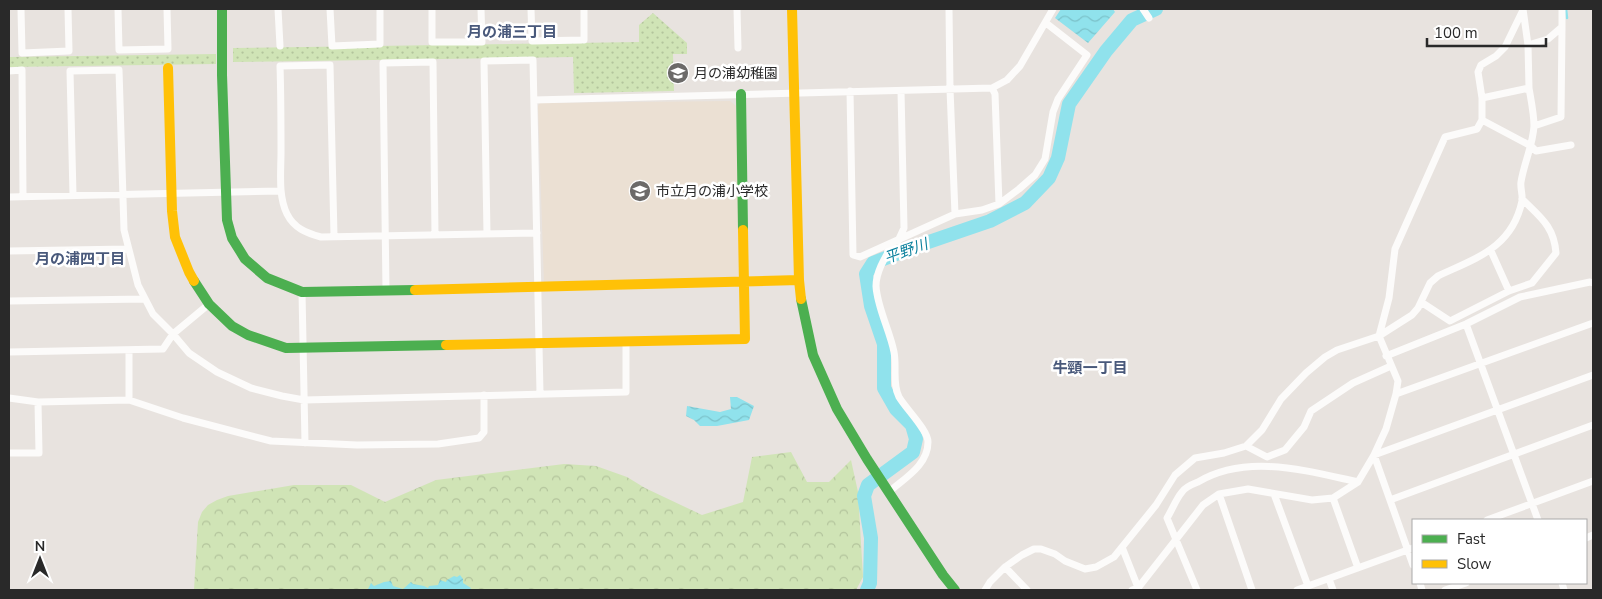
<svg xmlns="http://www.w3.org/2000/svg" width="1602" height="599" font-family="'Nunito Sans','Noto Sans JP',sans-serif">
<defs>
<pattern id="forest-crowns" width="20" height="18" patternUnits="userSpaceOnUse" patternTransform="scale(1.25)"><rect width="20" height="18" fill="#d0e4b6"/><path d="M2 6a3 3 0 1 1 6 0M12 15a3 3 0 1 1 6 0" fill="none" stroke="#b3c49c"/></pattern>
<pattern id="park-dots" width="8" height="8" patternUnits="userSpaceOnUse" patternTransform="scale(1.25)"><rect width="8" height="8" fill="#d0e4b6"/><path d="M2 2h.1M6 6h.1" fill="none" stroke="#b3c49c" stroke-width="1.8" stroke-linecap="round"/></pattern>
<pattern id="water-waves" width="16" height="10" patternUnits="userSpaceOnUse" patternTransform="scale(1.25)"><rect width="16" height="10" fill="#90e2ec"/><path d="M0 5q4-4 8 0t8 0" fill="none" stroke="#7cc2ca"/></pattern>
</defs>
<rect width="100%" height="100%" fill="#e8e3df"/>
<!-- education -->
<path fill="#ebe0d3" d="M730,101L736,106L742,275L738,280L544,283L538,106L540,103Z"/>
<!-- forest -->
<path fill="url(#forest-crowns)" d="M791,452L807,482H829L851,460L858,492L863,577L856,590H194L198,522L202,512L208,505L217,500L228,496L294,485H351L385,502L436,480L564,464L596,466L627,477L645,488L702,515L743,502L752,457Z"/>
<!-- park -->
<path fill="url(#park-dots)" d="M653,13L687,43V54H673L674,91L574,93L573,57L233,62V48L639,42V25Z
M216,54V64L9,67V57Z"/>
<!-- water -->
<path fill="url(#water-waves)" d="M1061,9H1113L1115,12L1088,43L1055,18Z
M730,397H737L754,406L749,420L717,426H700L694,420L686,416L687,406L720,412L731,409Z
M460,575L463,579V583L471,588L470,590L368,589L371,583L374,586L384,582L391,581L393,586L403,589L411,582L413,584L424,586L428,588L429,586L438,585L440,580L446,582L447,580L454,576L457,577Z"/>
<g fill="none" stroke-linecap="round" stroke-linejoin="round">
<!-- stream -->
<path stroke="#90e2ec" stroke-width="2.5" d="M1566,9L1567,18"/>
<!-- river -->
<path stroke="#90e2ec" stroke-width="14" d="M867,590L870,583L871,538L864,496L868,485L913,452L916,439L912,425L896,409L884,388V344L871,306L866,274L873,263L914,247L990,221L1025,203L1049,178L1058,158L1069,104L1106,51L1132,20L1156,9"/>
<!-- street -->
<path stroke="#fcfbfa" stroke-width="7" d="M21,9L22,53L69,51L68,9
M118,9L119,50L168,49L167,9
M278,9L280,46
M330,9L332,46L380,44V9
M432,9V42H482L481,9
M531,9L532,41L584,40V9
M737,9L738,48
M949,9L950,89L955,214
M1143,9L1149,18
M1528,45L1548,39L1562,27V9
M9,71L22,70L23,196
M992,88L995,94L999,204
M850,91L853,255L860,257L955,214L982,210L999,204L1019,189L1035,175L1045,159L1053,112L1058,99L1087,55L1046,23
M1482,98L1478,72L1481,65L1496,56L1505,47L1523,10
M534,100L992,88L1007,80L1020,66L1053,9
M1482,120L1531,146L1536,151L1571,145
M1534,126L1561,117L1562,27
M73,195L70,71L119,70L124,230L138,285L153,314L173,334L189,353L217,372L251,388L282,396L304,400L626,392V343
M9,197L281,191
M487,234L484,61L533,60L540,393
M334,236L330,65L280,66C281,95 281,123 281,152C281,172 278,196 287,214C294,228 306,233 321,237L537,233
M898,241L904,228L901,91
M9,251L128,249
M1491,251L1509,291
M386,290L383,63L433,62L435,235
M302,292L305,443
M9,301L145,299
M1421,302L1450,321L1509,291L1532,283L1556,253C1554,226 1540,217 1522,199
M1466,324L1538,520
M9,352L163,349L173,334L209,304
M1386,356L1466,324L1520,297L1590,282L1593,283
M1396,394L1593,323
M9,398L38,402L129,400L183,418L271,441L357,445L438,444L479,438L484,432V395
M129,400V350
M1246,446L1267,457L1285,450L1304,427L1311,411L1353,383L1391,366
M9,453H39L38,402
M890,491C905,478 928,465 928,442C928,430 906,409 899,397C892,384 897,367 894,352C890,331 877,307 876,286C876,271 886,256 893,244
M1219,494L1252,590
M1274,494L1308,586
M1333,498L1358,568
M1390,500L1593,425
M1487,520L1593,481
M1586,538L1593,535
M1122,547L1139,590
M1413,565L1374,455L1593,375
M1005,567L1027,590
M1329,579L1333,590
M1420,583L1422,590
M1562,583L1564,590
M985,590L990,582L1005,567L1022,555L1034,549H1041L1055,554L1065,561L1085,569L1096,567L1114,557L1156,505L1175,475L1195,458L1224,453L1246,446L1262,430L1281,399L1306,373L1325,357L1337,350L1379,336L1412,315L1418,308L1430,283L1438,276C1476,258 1512,248 1522,201C1523,195 1520,188 1521,182C1524,163 1533,145 1534,126C1534,114 1531,100 1529,88
M1132,590L1138,588L1203,505L1219,494L1248,489L1312,500L1333,498L1358,482L1374,455L1386,429L1396,394L1398,381L1379,336L1389,298L1395,249L1445,137L1477,129L1482,120V98L1529,88L1528,45L1523,9
M1197,590L1167,518C1172,510 1176,499 1182,492C1185,487 1193,484 1198,482C1247,453 1307,471 1358,482
M1297,590L1413,548
M1445,590L1466,583"/>
<!-- fast -->
<path stroke="#4caf50" stroke-width="10" d="M222,9V75L227,220L232,238L245,259L267,278L302,292L415,290
M741,94L743,230
M194,281L209,304L232,326L248,335L286,348L446,345
M801,299L813,355L837,409L867,459L943,575L955,590"/>
<!-- slow -->
<path stroke="#ffc107" stroke-width="10" d="M792,9L799,280L801,299
M168,68L172,211L175,237L189,272L194,281
M415,290L799,280
M446,345L745,339L743,230"/>
</g>
<!-- icons -->
<defs>
<g id="school-disc" transform="scale(1.125)"><circle r="9.5" fill="#6c6a69" stroke="#fff"/><path d="M0-5L7-2L0 1L-7-2ZM-4 1L0 2.5L4 1V4Q0 6-4 4Z" fill="#fff"/></g>
</defs>
<g fill-rule="evenodd">
<use href="#school-disc" x="678" y="73"/>
<use href="#school-disc" x="640" y="191"/>
</g>
<g text-anchor="middle" stroke-width="5" stroke-linejoin="round" paint-order="stroke">
<!-- poi labels -->
<g font-size="14" fill="#292929" stroke="#fff" text-anchor="start">
<text x="694" y="78">月の浦幼稚園</text>
<text x="656" y="196">市立月の浦小学校</text>
</g>
<!-- neighbourhood labels -->
<g font-size="15" font-weight="bold" fill="#49597b" stroke="#fff">
<text x="512" y="37">月の浦三丁目</text>
<text x="80" y="264">月の浦四丁目</text>
<text x="1090" y="373">牛頸一丁目</text>
</g>
<!-- water labels -->
<g font-size="15" font-style="italic" fill="#0a809d" stroke="#fff">
<text transform="translate(906 251) rotate(-20)" y="5">平野川</text>
</g>
</g>
<!-- border -->
<rect width="1602" height="599" fill="none" stroke="#292929" stroke-width="20"/>
<!-- legend -->
<rect x="1412" y="519" width="175" height="65" fill="#ffffff" stroke="#a9a9a9"/>
<rect x="1422" y="535" width="25" height="8" fill="#4caf50" stroke="#a9a9a9"/>
<text x="1457" y="544" font-size="15" fill="#292929">Fast</text>
<rect x="1422" y="560" width="25" height="8" fill="#ffc107" stroke="#a9a9a9"/>
<text x="1457" y="569" font-size="15" fill="#292929">Slow</text>
<!-- north arrow -->
<g transform="translate(40 559)" stroke="#ffffff" stroke-width="4" paint-order="stroke">
<path d="M0-4L9 19L0 12L-9 19Z" fill="#292929"/>
<text y="-8" font-size="14" font-weight="bold" text-anchor="middle" fill="#292929">N</text>
</g>
<!-- scale -->
<path d="M1427 38v8h119v-8" fill="none" stroke="#292929" stroke-width="2.5"/>
<text x="1434" y="38" font-size="15" fill="#292929" stroke="#ffffff" stroke-width="4" paint-order="stroke">100 m</text>
</svg>
